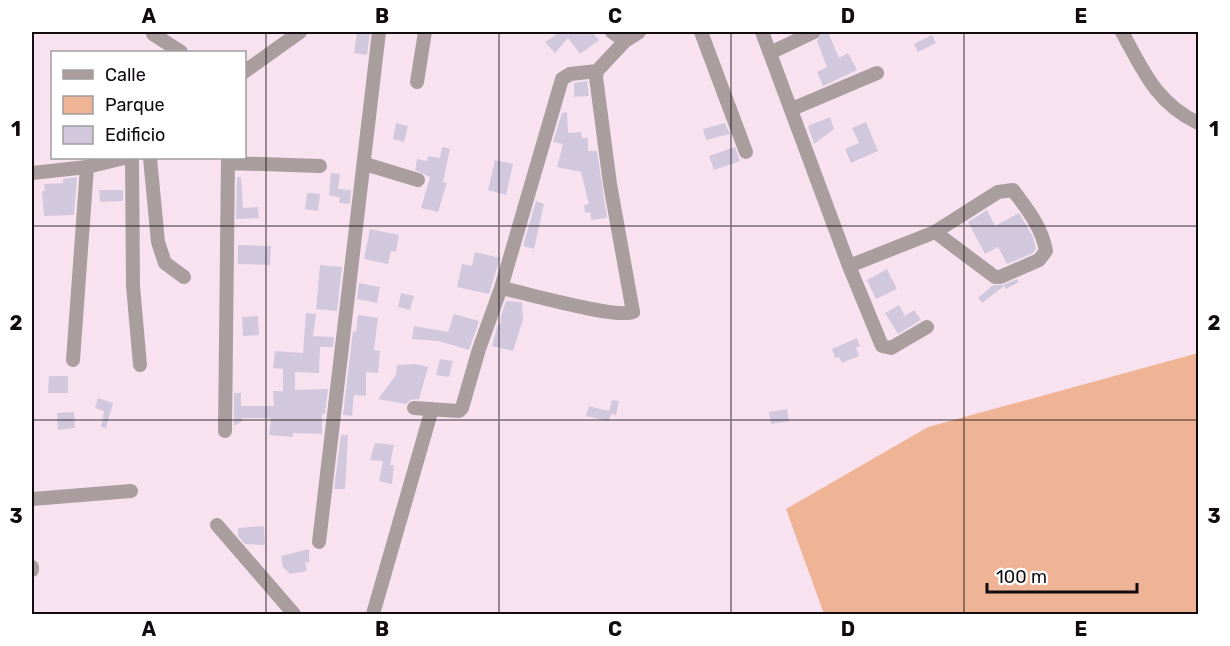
<svg xmlns="http://www.w3.org/2000/svg" width="1230" height="646" font-family="Rubik,sans-serif">
<rect width="100%" height="100%" fill="#f9e2f0"/>
<!-- green -->
<path fill="#eeb495" d="M1198,353V614H824L786,509L928,427Z"/>
<!-- building -->
<path fill="#d2c8de" d="M357,32H370L367,55L354,53Z
M560,32H592L599,40L580,54L568,38L555,53L545,42Z
M823,32H828L839,58L848,53L857,70L823,86L817,72L827,67L817,41Z
M932,35L936,43L918,52L914,44Z
M587,81L589,96L574,97V83Z
M567,112L568,133L581,132L582,138H588V151H597L607,218L591,220L590,212L585,213L584,205L589,204L581,172L557,167L563,144L553,142L562,113Z
M830,117L834,129L814,144L808,126Z
M866,122L878,151L851,163L845,149L859,143L852,128Z
M396,123L408,126L404,142L393,139Z
M725,123L730,134L706,140L703,129Z
M442,147L450,149L443,182L447,183L438,212L421,208L430,177L415,170L417,159L427,161L428,156L440,158Z
M735,147L740,161L714,170L709,156Z
M495,160L513,164L506,195L488,190Z
M331,173L340,174L338,189L351,190L350,204L339,203L340,198L329,195Z
M77,177L74,215L44,216L42,191H45L44,184L63,183V179Z
M237,177H241L243,208L258,207L259,218L236,219Z
M99,190H123V201L100,202Z
M307,193L320,194L318,211L305,209Z
M536,201L544,204L534,249L523,246Z
M987,210L995,226L1019,213L1033,237L1036,249L1033,253L1007,264L998,247L985,254L968,222Z
M370,229L399,235L396,252L391,251L388,264L364,259Z
M238,245L271,246L270,265L238,264Z
M475,252L500,258L489,294L457,287L462,264L472,266Z
M320,265L342,267L337,311L316,309Z
M887,269L897,289L876,299L867,280Z
M1017,279L1019,282L1006,289L1004,286L982,303L978,298L993,285H1003Z
M359,283L380,287L377,303L357,299Z
M401,293L414,296L410,310L398,307Z
M506,301L522,302L523,320L513,351L492,346L498,324H501V316Z
M899,305L905,316L914,310L921,320L898,334L885,313Z
M306,313L316,314L313,336L334,337L333,347H320L319,373L295,372V390L328,389L325,414H322V434L293,433V437L269,435L271,418H242V421L234,426V393H241V406H274L273,391H283V369L273,368L275,351L303,353Z
M454,314L479,321L469,350L439,341L412,339L414,326L448,332Z
M358,315L378,318L374,350L380,351L378,373L366,372V396L354,395L352,416L343,415L353,331L356,332Z
M258,316L259,335L243,336L242,317Z
M857,338L860,346L856,348L859,356L842,363L839,357L835,358L832,349Z
M440,359L453,361L449,377L436,375Z
M416,364L428,367L419,399L411,400L406,404L378,399L396,375L397,365Z
M49,376H68V393H48Z
M98,398L113,403L106,428L101,427L104,411L95,408Z
M612,400L619,401L616,415L611,414L609,421L586,416L589,406L609,411Z
M787,409L789,421L771,424L769,412Z
M74,412L75,428L58,430L57,413Z
M341,435H348L345,489H334Z
M375,443L394,445L390,465H394L392,484L379,481L383,461L370,460Z
M264,526L265,545L245,544L238,536V528Z
M309,549V563L305,562L307,571L290,574L283,567L281,556Z"/>
<g fill="none" stroke-linecap="round" stroke-linejoin="round">
<!-- minor -->
<path stroke="#a99d9d" stroke-width="14" d="M612,32L625,41
M701,32L746,152
M762,32L849,266L882,346L891,348L927,327
M1122,32C1143,70 1156,103 1198,123
M153,34L181,52
M770,53L814,32
M244,72L300,32
M417,82L425,32
M792,109L877,73
M132,158L133,286L140,365
M150,158L158,242L165,263L184,277
M228,163L320,166
M365,164L418,180
M32,173L87,167L124,158
M849,266L935,232L995,277H1000L1039,260L1046,251C1042,227 1027,209 1013,190L998,192L935,232
M501,288C526,293 615,319 633,312L610,184L596,77L597,71L625,41L639,32
M73,360L87,167
M414,408L459,411L462,408L479,349L501,288L562,79L570,74L597,71
M225,431L228,158
M32,499L131,491
M217,525L294,614
M319,542L379,32
M32,567V570
M373,614L432,409"/>
</g>
<!-- grid -->
<path fill="none" stroke="#110a0f" stroke-width="1.5" stroke-opacity="0.55" d="M266,32V614M499,32V614M731,32V614M964,32V614M32,226H1198M32,420H1198"/>
<!-- border -->
<rect width="1230" height="646" fill="none" stroke="#ffffff" stroke-width="66"/>
<!-- legend -->
<rect x="51" y="51" width="195" height="108" fill="#ffffff" stroke="#a09d9f" stroke-width="1.5"/>
<rect x="63" y="70" width="30" height="9" fill="#a99d9d" stroke="#a09d9f" stroke-width="1.5"/>
<text x="105" y="81" font-size="18" fill="#110a0f">Calle</text>
<rect x="63" y="96" width="30" height="18" fill="#eeb495" stroke="#a09d9f" stroke-width="1.5"/>
<text x="105" y="111" font-size="18" fill="#110a0f">Parque</text>
<rect x="63" y="126" width="30" height="18" fill="#d2c8de" stroke="#a09d9f" stroke-width="1.5"/>
<text x="105" y="141" font-size="18" fill="#110a0f">Edificio</text>
<!-- scale -->
<path d="M987 583v9h150v-9" fill="none" stroke="#110a0f" stroke-width="3"/>
<text x="996" y="583" font-size="18" fill="#110a0f" stroke="#ffffff" stroke-width="4.5" paint-order="stroke">100 m</text>
<rect x="33" y="33" width="1164" height="580" fill="none" stroke="#110a0f" stroke-width="2"/>
<g font-size="20" text-anchor="middle" font-weight="bold" fill="#110a0f">
<text x="149" y="23">A</text>
<text x="382" y="23">B</text>
<text x="615" y="23">C</text>
<text x="848" y="23">D</text>
<text x="1081" y="23">E</text>
<text x="16" y="136">1</text>
<text x="1214" y="136">1</text>
<text x="16" y="330">2</text>
<text x="1214" y="330">2</text>
<text x="16" y="523">3</text>
<text x="1214" y="523">3</text>
<text x="149" y="636">A</text>
<text x="382" y="636">B</text>
<text x="615" y="636">C</text>
<text x="848" y="636">D</text>
<text x="1081" y="636">E</text>
</g>
</svg>
